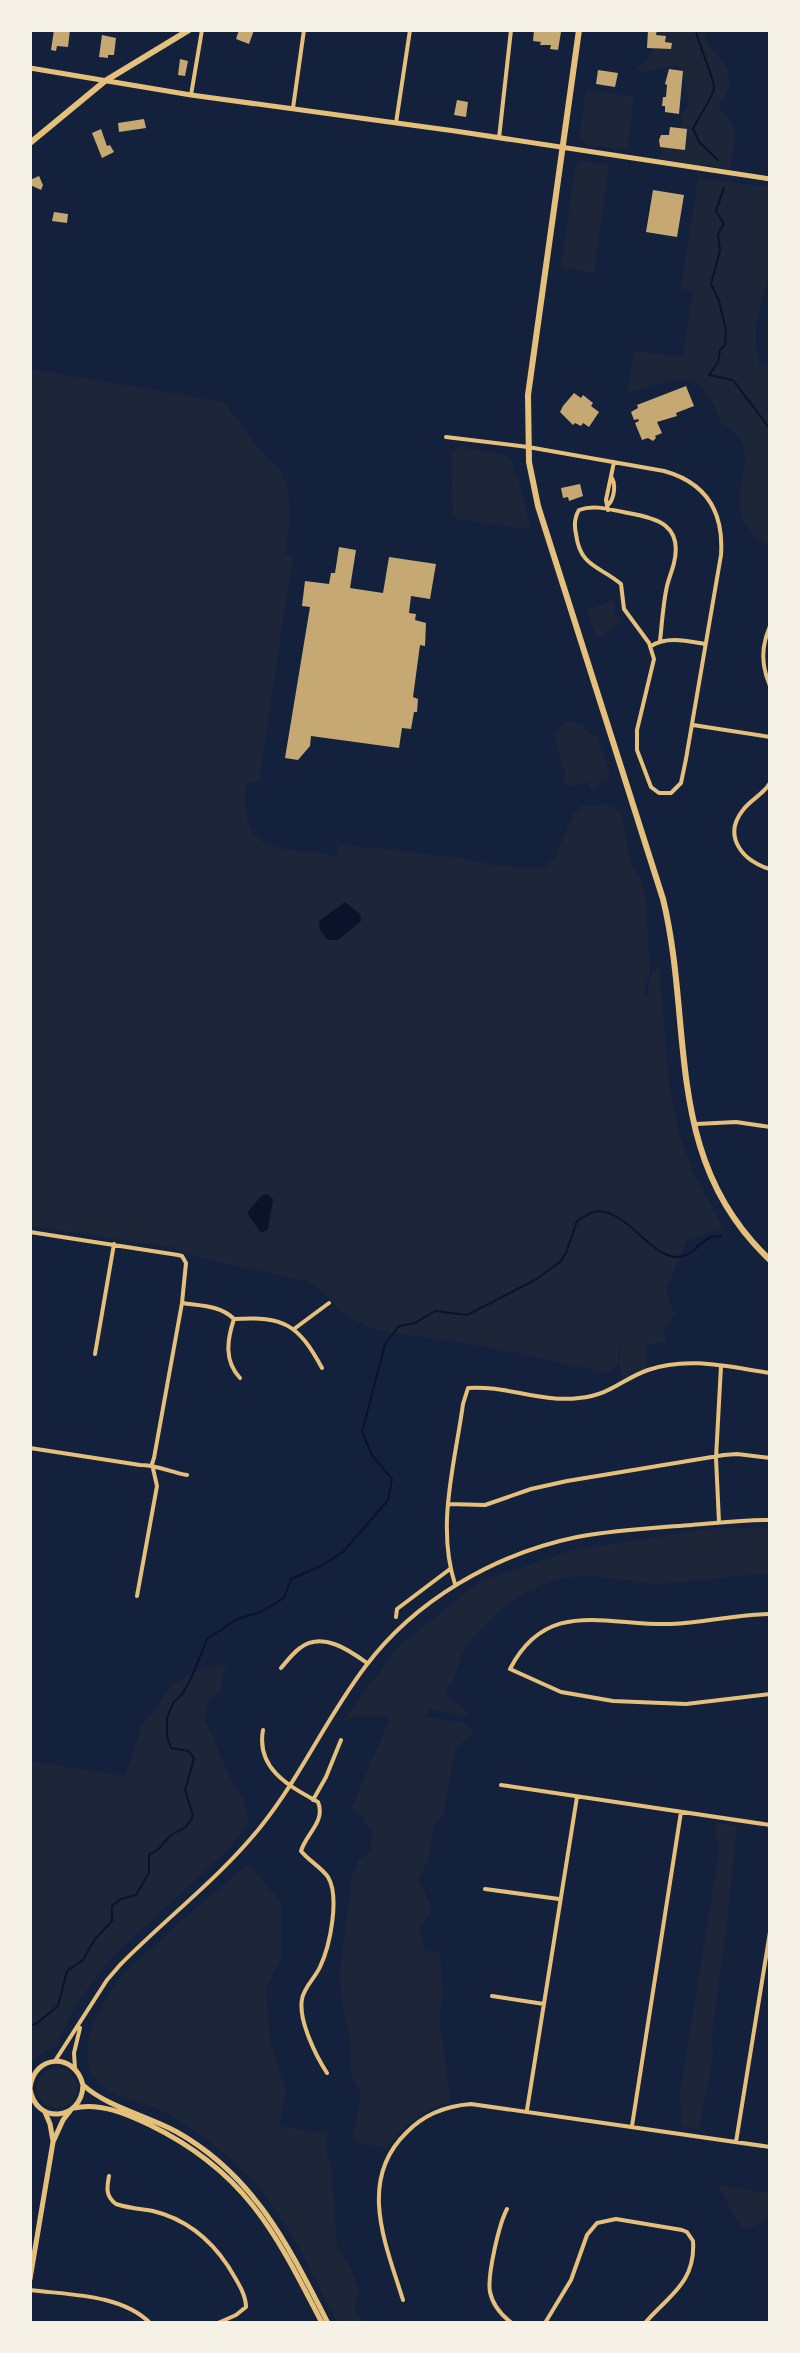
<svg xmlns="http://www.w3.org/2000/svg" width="800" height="2353" font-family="Roboto,sans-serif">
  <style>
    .green { fill: #1d2539 }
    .water { fill: #0b132b }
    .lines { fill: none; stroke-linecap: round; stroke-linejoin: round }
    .stream { stroke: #0b132b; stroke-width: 2 }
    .building { fill: #c6a872 }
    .minor { stroke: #e5c07b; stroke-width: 4 }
    .tertiary { stroke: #e5c07b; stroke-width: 5 }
    .secondary { stroke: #e5c07b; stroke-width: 5 }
    .primary { stroke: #e5c07b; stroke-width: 6 }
  </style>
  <rect width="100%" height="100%" fill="#14213d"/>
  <path class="green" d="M658,30H705L707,43L727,67L730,83L725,97L718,107C742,126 734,141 730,169L658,159L682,123V115L688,105L687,89L679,65C665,65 654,70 641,72L637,67C653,59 654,45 658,30Z
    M586,89L634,97L627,150L587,145L581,140L580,131Z
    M581,161L609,165L594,273L561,267L575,166Z
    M698,178L770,187V269L756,324V348L759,363L770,367V549C759,539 745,530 741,515C733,481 765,444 721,423C701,362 679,379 628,392L634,351L683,357L693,291L681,288Z
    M30,369L224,402L264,455L280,469L288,490L290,519L285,554H293L259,781L246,782C238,861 283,845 337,856L338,844L461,858L492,865L536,869L545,867L555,857L573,815L582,806L608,805L615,807L621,814L631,864L640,879L645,894L650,970L643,997L647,996L652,971L659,968L669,1083L679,1134L694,1174L723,1228L687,1240L666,1291L675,1315L671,1317L672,1323L664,1327L666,1341L647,1345L646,1367L622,1379L619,1361L622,1336L618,1352V1365L611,1371L601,1372L484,1346L376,1330L346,1316L323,1292L308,1281L218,1262L179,1252L175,1248L30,1226Z
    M459,447L507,455L506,457L512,461L514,474H517L531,530L458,519L453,515L451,458L452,451Z
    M614,600L615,614L621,621L604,635L596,637L587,610Z
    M570,721L584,725L586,731L597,736L610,776L608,780L598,783L599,787L591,790L588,782L571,787L563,782L565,772L553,734L558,727Z
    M770,1528V1573L659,1584L587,1576L561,1578L545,1584L524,1593L501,1609L466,1645L453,1680L445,1693L469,1713L466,1716L429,1709L426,1717L465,1723L474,1733L455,1749L443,1815L434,1826L428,1860L419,1880L432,1908L420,1928L424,1950L440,1953L443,1994L439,2017L451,2102C422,2108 406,2125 387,2147L359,2144L353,2138L361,2092L350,2073V2037L342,2005L340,1973L352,1875L360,1857L363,1858L370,1851C372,1839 374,1830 363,1823L364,1818L351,1809L390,1718C373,1715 354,1711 341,1724L397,1648L478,1583L568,1551L708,1529Z
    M226,1663L220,1691L209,1699L206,1707L205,1720L233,1784L243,1797L249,1820L229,1849L115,1954L95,1978L74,2009L56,2046L30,2061V1761L125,1776L141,1727L170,1687L190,1673Z
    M717,1823L737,1826L726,1930L712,2035L713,2058L699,2129L682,2127L680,2094L717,1864L719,1847L714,1832Z
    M248,1864L281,1902L282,1955L266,1989L270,2041L286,2092L279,2126L327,2134L326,2152L331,2164L337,2247L349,2264L359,2289L354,2310L365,2323H338C309,2267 284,2208 237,2165C214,2143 187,2123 158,2109C140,2101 116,2099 102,2086C66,2056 105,1994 129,1968C139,1958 151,1949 161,1940C189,1913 219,1889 248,1864Z
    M37 2088a20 20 0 1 1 40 0a20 20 0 1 1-40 0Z
    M717,2185L770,2193V2217L748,2229L741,2227Z"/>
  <path class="water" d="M345,902L360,914L361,921L338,940H328L320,930L319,921Z
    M268,1194L273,1199L268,1229L261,1233L247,1213L261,1196Z"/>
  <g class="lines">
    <path class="stream" d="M696,30C698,45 714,77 714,88C714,95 697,120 693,129L699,142L718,160
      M724,188L716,211L724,224L718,234L720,251L711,284L719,301L726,330L725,345L720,350L718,362L709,375L733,380L770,429
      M30,2025L36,2024L58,2006L67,1971L83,1960L95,1939L112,1921V1906L121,1899L136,1895L149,1873V1855C162,1848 160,1847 169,1837C180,1826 183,1835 193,1816L185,1790L194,1759L189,1751L171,1748L167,1736V1718L173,1703L183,1693L192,1676L207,1639L237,1619L261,1612L284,1598L291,1579L323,1565L343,1552L388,1500L392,1479L372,1455L362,1432L385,1344L399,1326L415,1323L435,1311L467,1315L535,1280L560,1262L566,1253L577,1221C582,1218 588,1214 594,1212C623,1205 651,1257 676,1257C693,1257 697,1244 709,1238C711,1237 718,1236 721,1236"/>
  </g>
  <path class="building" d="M54,30H70L68,47L57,46L56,51L51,50Z
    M239,30H254L249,44L236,39Z
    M534,30L561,32L558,50L550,49L551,45H540L541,42L533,41Z
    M648,30H657L656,35L666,36L665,42L672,43L671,49L647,48Z
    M102,35L116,38L114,55H108V58L99,57Z
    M180,59L188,61L185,76L178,75Z
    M669,69L683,71L679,114L665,112V106H662L663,97H666L667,85L665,84Z
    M598,70L618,73L615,87L596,84Z
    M457,100L468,102L466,117L454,115Z
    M144,119L146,128L119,132L118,123Z
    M670,127L687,129L685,150L660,147L659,140L661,135H669Z
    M101,129L107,146L110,145L114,152L102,158L92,133Z
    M39,176L43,185L41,190L30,185V180Z
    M653,190L684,195L677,237L646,232Z
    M54,212L68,214L67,223L52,221Z
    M686,386L694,406L676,413L677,416L657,422L662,433L655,436L656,438L653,441L648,438L642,440L635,423L639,421L638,419L634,420L631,412L638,408L637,405Z
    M574,393L581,398L583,395L593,403L591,406L599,412L589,427L583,423L581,426L575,423L573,425L560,412L563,406Z
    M580,484L583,496L569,501L568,497L563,498L561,488Z
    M339,547L356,550L350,588L383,593L389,557L436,564L430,599L411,596L409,613L416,614L415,620L426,623L425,646L420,645L413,697L418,699L417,712H414L411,729L402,728L399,748L311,736L310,746L298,760L285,758L310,607L302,606L305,581L329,584L331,573H335Z"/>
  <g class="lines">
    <path class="minor" d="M191,95L202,30
      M293,108L304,30
      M396,123L410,30
      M499,138L511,30
      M446,437L528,447L664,471C707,483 724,512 721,555L686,759L681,783L671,793H659L651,787L637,750V730L654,659L649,643L624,609L621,584C600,566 580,567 576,534C574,525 574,518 579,510C594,504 612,510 628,513C657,518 683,525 674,563C672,571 669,578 667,586C663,604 662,623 660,641
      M609,504C614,498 616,485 612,478
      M608,510L606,500L614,462
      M770,626C761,647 761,665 770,686
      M651,646C667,636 687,641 705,644
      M693,725L770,737
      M770,783C763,795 751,799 743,810C722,836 743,862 770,869
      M696,1124L736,1122L770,1127
      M30,1232L178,1255L182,1256L186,1263L182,1303L154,1458L152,1464L157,1486L137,1596
      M182,1303C200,1306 220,1305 234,1319C284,1316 298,1324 322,1368
      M234,1319C227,1340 224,1361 240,1378
      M294,1329L329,1303
      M95,1354L114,1244
      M30,1448L140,1465C157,1465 170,1472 187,1475
      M449,1504L485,1505L531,1489L567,1481L724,1455L737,1454L770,1458
      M719,1522L716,1458L721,1366
      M455,1584C436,1526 455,1463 463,1404L468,1388C505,1385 542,1403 579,1398C611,1395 622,1379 648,1370C688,1356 729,1367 770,1373
      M770,1614C737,1614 704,1623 671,1624C607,1626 547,1597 510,1669L561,1692L613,1701L686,1704L770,1694
      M396,1617L397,1609L450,1569
      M281,1668C287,1661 293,1653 300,1648C322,1631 349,1650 367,1663
      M263,1730C256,1769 289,1786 318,1802C326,1821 306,1834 301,1851C309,1861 321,1867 328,1877C340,1897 330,1946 320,1967C315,1978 304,1987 302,1999C298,2020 316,2056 327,2073
      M501,1785L770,1825
      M313,1800L326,1777L341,1740
      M485,1889L559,1899
      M492,1996L544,2004
      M55,2061L107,1980L120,1965C166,1918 221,1877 262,1825C301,1776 327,1717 365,1667C415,1600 495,1554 577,1537C615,1530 653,1528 692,1525C718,1523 743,1520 770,1520
      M75,2069L74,2053L80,2028
      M527,2110L577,1797
      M632,2126L681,1812
      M736,2142L770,1932
      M109,2176C107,2187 105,2196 116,2204C128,2208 141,2209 153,2211C186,2219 210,2239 228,2266C235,2278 246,2293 246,2307L236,2315L218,2323
      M507,2209C499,2224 487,2276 490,2292C493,2306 501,2315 512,2323
      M30,2290C69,2295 121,2294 150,2323
      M403,2300C386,2245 357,2181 406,2133C424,2114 445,2106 471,2104L770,2147
      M545,2323L571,2280L587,2235L597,2223L616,2219L682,2230L687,2232L693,2241C696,2283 668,2296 645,2323"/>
    <path class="tertiary" d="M30,68L191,95L455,131L770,179
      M45,2112L50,2124L53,2141
      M30,2279L53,2142L63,2120L70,2111"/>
    <path class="secondary" d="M83,2085C109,2108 146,2115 177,2132C255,2176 289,2247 328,2323
      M30,2088C34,2054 75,2052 83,2085C82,2121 36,2125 30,2089
      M74,2108C100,2102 127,2114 150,2125C246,2172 275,2232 322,2323"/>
    <path class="primary" d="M579,30L528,395L529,462L538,506L663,899C694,1026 662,1159 770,1260
      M30,143L105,81L189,30"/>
  </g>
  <rect width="800" height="2353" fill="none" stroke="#f6f1e7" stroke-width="64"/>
</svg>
